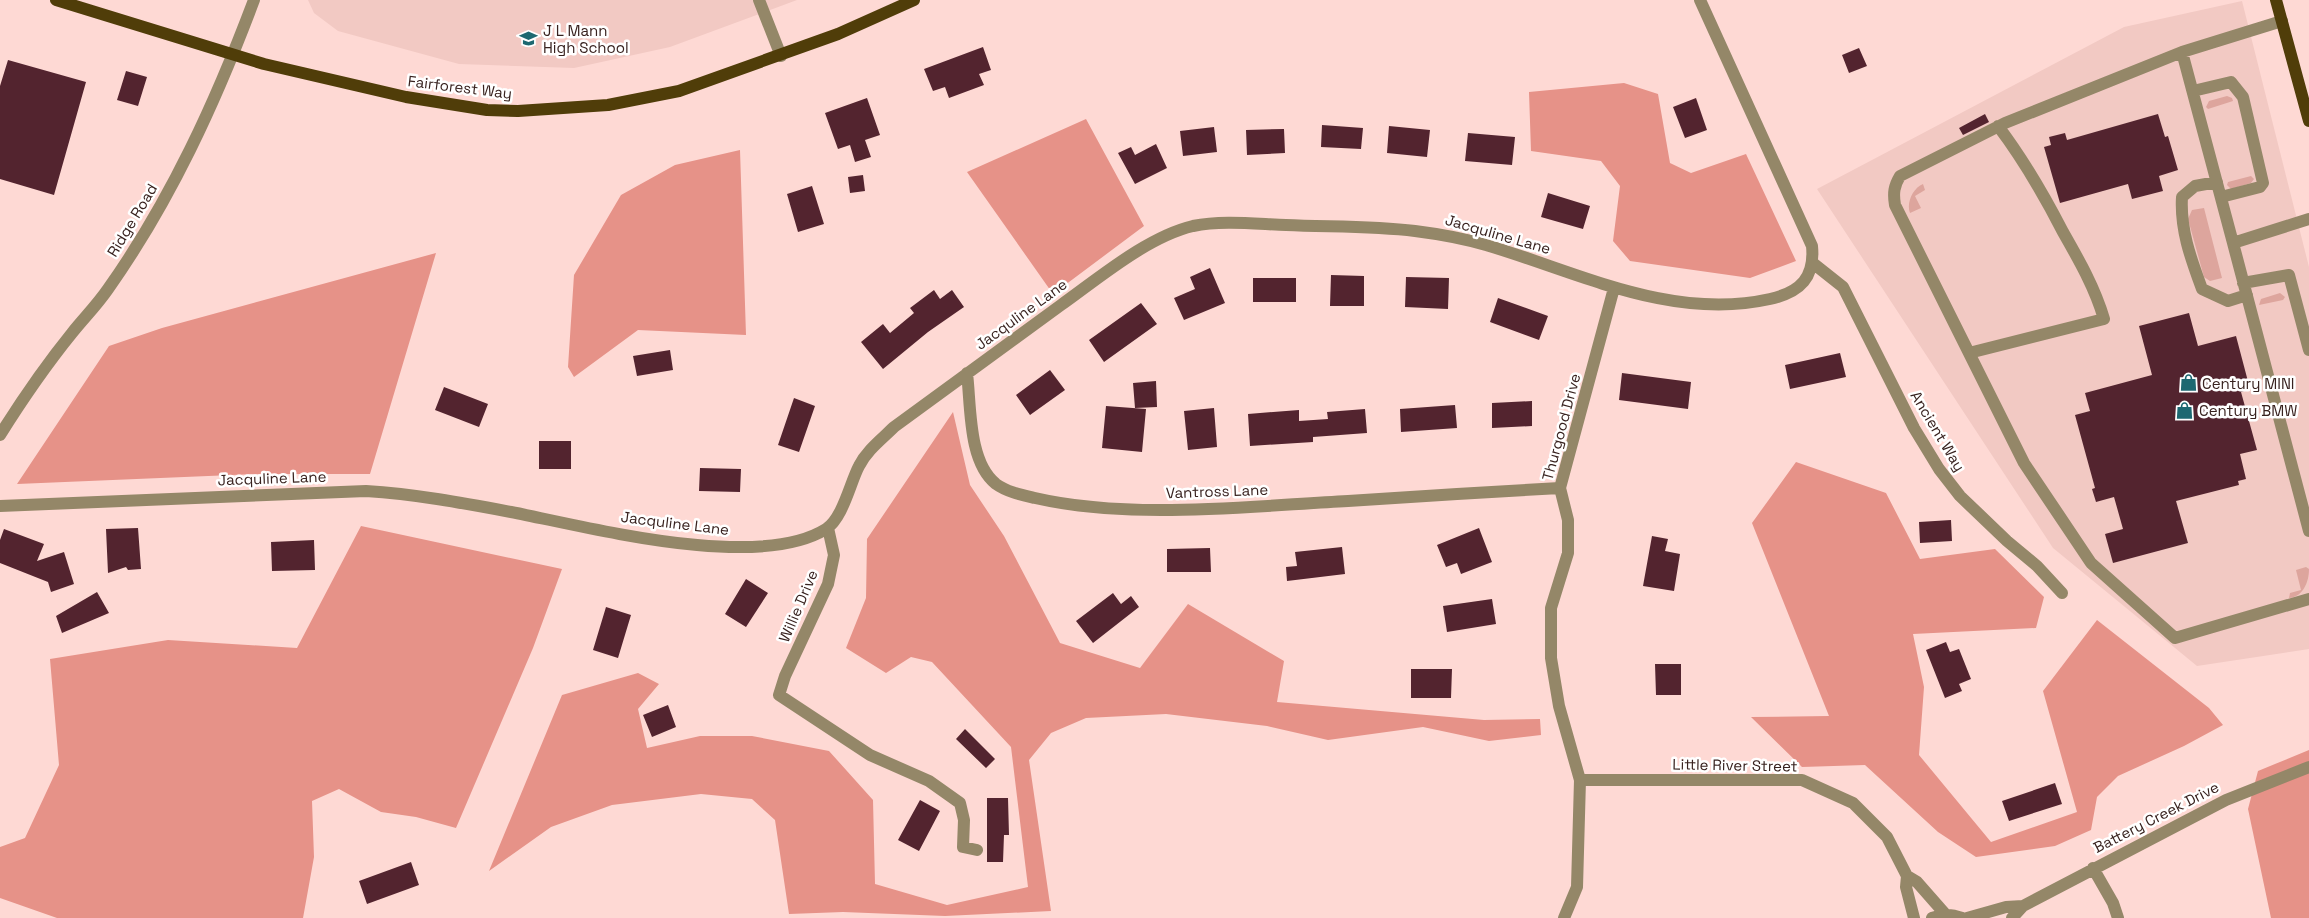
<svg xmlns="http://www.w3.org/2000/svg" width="2309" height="918" font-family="'Space Grotesk',sans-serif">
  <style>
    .built { fill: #f2c9c3 }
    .green { fill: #dda59d }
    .forest { fill: #e69288 }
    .building { fill: #53242f }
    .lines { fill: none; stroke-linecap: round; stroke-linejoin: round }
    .minor { stroke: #948768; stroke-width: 12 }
    .major { stroke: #503d09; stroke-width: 12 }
    .labels { text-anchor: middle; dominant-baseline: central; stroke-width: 5; stroke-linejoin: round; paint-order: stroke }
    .poi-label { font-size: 15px; fill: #38221f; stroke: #fff; text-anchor: start }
    .street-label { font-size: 15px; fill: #38221f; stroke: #fff }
  </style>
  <rect width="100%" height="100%" fill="#fed9d4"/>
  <path class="built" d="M308,0H797L670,47L574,68L459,64L338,31L314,13Z
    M2242,1L2309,267V649L2197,666L2053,548L1817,189L2124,27Z"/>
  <path class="green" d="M2227,96L2232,98L2233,101L2208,109L2206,107L2209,101Z
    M2251,176L2254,179L2251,183L2231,189L2227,185L2228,182Z
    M1923,184L1925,190L1915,196L1921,208L1910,213C1906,203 1913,188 1923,184Z
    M2204,208L2222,278L2210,281L2204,277L2188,219L2192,210Z
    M2280,293L2285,297L2283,300L2259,305L2261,299Z
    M2306,567L2309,569C2309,582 2303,597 2289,598L2290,593L2301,590L2296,570Z"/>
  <path class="forest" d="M1624,83L1658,94L1670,163L1691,173L1746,154L1796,261L1750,278L1630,261L1613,241L1620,186L1601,161L1531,151L1529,92Z
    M1086,119L1144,226L1053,294L967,172Z
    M740,150L746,335L638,330L574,377L568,367L574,275L621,195L675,165Z
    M436,253L370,474H259L17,484L109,346L162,328Z
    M953,412L970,485L1004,536L1060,643L1140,668L1188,604L1284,661L1277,702L1484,720L1540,719L1541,735L1489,741L1423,727L1328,740L1267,726L1166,714L1086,718L1051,733L1029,760L1051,911L945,916L843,912L789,914L775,820L752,799L701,794L612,805L551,827L489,871L562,695L638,673L659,684L638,709L647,748L700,736H752L829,751L873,800L875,884L947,905L1028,887L1011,747L932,662L911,657L886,673L846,648L866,598L867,539Z
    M1796,462L1886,493L1920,559L1995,549L2044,597L2036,628L1913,634L1924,687L1919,755L1991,842L2077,812L2043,691L2097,620L2209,708L2223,725L2184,746L2118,776L2097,797L2091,830L2055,846L1976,857L1938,832L1865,765L1802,767L1751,717L1829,716L1752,523Z
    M361,526L562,569L533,648L456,828L416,817L381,812L339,789L312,801L314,857L303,918H57L0,898V847L25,838L59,765L50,659L168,640L297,648Z
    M2309,750V918H2271L2248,809L2258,771Z"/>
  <path class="building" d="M983,47L991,70L979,74L984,85L949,98L945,87L933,91L924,69Z
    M1859,48L1867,66L1849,73L1842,55Z
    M8,60L86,82L54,195L0,179V86Z
    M126,71L147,77L138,106L117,100Z
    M867,98L880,135L865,140L871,157L855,162L850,145L838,149L825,113Z
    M1696,98L1707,130L1685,138L1673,107Z
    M1985,114L1989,122L1963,135L1959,128Z
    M2158,114L2165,137L2168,136L2178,170L2159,176L2163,191L2132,199L2128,184L2060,203L2044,147L2051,145L2049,137L2065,133L2067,140Z
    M1322,125L1363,128L1361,149L1321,147Z
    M1389,126L1430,130L1427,157L1387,153Z
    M1214,127L1217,152L1183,156L1180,131Z
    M1284,129L1285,153L1247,155L1246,130Z
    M1468,133L1515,137L1512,165L1465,161Z
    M1156,144L1167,168L1135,184L1118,153L1131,147L1135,155Z
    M863,175L865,191L850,193L848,177Z
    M812,186L824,224L798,232L787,194Z
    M1548,193L1590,206L1583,229L1541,217Z
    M1210,268L1225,303L1184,320L1174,298L1195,289L1190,277Z
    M1331,275L1364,276V306H1330Z
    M1406,277L1449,278L1448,309L1405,307Z
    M1253,278H1296V302H1253Z
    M934,290L940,299L952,290L964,307L928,332L883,369L861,342L883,324L890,333L914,313L910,308Z
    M1498,298L1548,316L1539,340L1490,322Z
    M1141,303L1157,324L1104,362L1089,340Z
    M2189,313L2198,346L2236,336L2250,389L2241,392L2257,450L2240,454L2246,479L2238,481L2239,485L2176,501L2188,543L2113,563L2105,534L2123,529L2114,497L2096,502L2092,489L2095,488L2075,415L2090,411L2085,393L2152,375L2139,326Z
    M670,350L673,370L637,376L633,356Z
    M1840,353L1846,377L1790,389L1785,365Z
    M1050,370L1065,390L1030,415L1016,395Z
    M1622,373L1691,382L1688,409L1619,400Z
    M1156,381L1157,407L1135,408L1133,383Z
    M444,387L488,404L479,427L435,410Z
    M794,398L815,406L799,452L778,445Z
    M1532,401V426L1492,428V403Z
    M1455,405L1457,428L1401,432L1400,409Z
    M1106,406L1146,409L1142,452L1102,448Z
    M1214,408L1217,447L1188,450L1184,411Z
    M1365,409L1367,433L1313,437V442L1250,446L1248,414L1299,410V421L1328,419L1327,412Z
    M539,441H571V469H539Z
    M700,468L741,469L740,492L699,491Z
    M1951,520L1952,541L1920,543L1919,522Z
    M138,528L141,569L128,570L126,567L108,573L106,529Z
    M1479,528L1492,562L1461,574L1457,563L1446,567L1437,545Z
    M4,529L44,544L37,561L64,552L74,584L51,592L48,582L0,563V540Z
    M1652,536L1668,539L1665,551L1680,554L1674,591L1643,586Z
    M314,540L315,570L272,571L271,542Z
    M1342,547L1345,574L1287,581L1286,567L1297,566L1295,552Z
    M1210,548L1211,572H1167V549Z
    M746,579L768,593L746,627L725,614Z
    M97,592L109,613L62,633L56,616Z
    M1113,593L1121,604L1131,596L1139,607L1093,643L1076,621Z
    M1492,599L1496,624L1447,632L1443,606Z
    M606,607L631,615L618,658L593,650Z
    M1946,642L1950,652L1959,649L1971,679L1959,684L1962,691L1945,698L1926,650Z
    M1655,664H1681V695H1656Z
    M1411,669H1452L1451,698H1411Z
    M668,705L676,727L652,737L643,715Z
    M965,729L995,759L986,768L956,739Z
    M2055,783L2062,804L2009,821L2002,801Z
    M987,798H1008L1009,835H1004L1003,862H987Z
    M920,800L940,811L919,851L898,840Z
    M411,862L419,885L367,904L359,881Z"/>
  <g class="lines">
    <path class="minor" d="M759,0L781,56
      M2282,21L2182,52L2005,123L1900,176C1894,186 1893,193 1895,205L2024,463L2091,563L2175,638L2309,599
      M2182,52L2233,243
      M2193,91L2231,82L2243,97L2263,183L2260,187L2221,197
      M2217,182L2195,186L2182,197C2180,230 2191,259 2202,289L2228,301L2247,295
      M2309,219L2233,243L2309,531
      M1814,264L1843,287L1914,428L1939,469L1960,496L2007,541L2037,566L2062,593
      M2243,283L2289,275L2309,350
      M1969,353L2104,319C2095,288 2079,260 2063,232C2044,195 2023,159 1998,126
      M967,373C971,406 968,462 996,484C1007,492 1022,495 1035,498C1130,520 1250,506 1348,501C1419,496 1489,492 1560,488
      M0,435C22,400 46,365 72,333C84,318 97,305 108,289C171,200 216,101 254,0
      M0,506L366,491C415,494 463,503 511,512C589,527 757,572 826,529C843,518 850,483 859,466C867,450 882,439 894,427C950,386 1005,346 1061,305C1099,278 1147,237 1193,226C1222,220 1256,224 1286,225C1329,227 1372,226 1415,231C1439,234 1462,238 1486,245C1578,272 1671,321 1770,299C1801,292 1815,277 1812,246L1700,0
      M828,528L834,555L828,584L785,676L779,695L870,755L929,781L960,803L964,820L963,847L977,850
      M1580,780H1802L1853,803L1887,837L1907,876
      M2093,868L2113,903L2118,918
      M2023,906L2226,800L2309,767
      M1564,918L1577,887L1580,780L1559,706L1551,658V608L1568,553V520L1560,488L1614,288
      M1914,918L1906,887L1907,876L1917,882L1946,915
      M1932,918C1943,914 1951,914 1962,918
      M1967,918L2006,907L2023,906L2012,918"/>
    <path class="major" d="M56,0L264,64L406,97L487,110L518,111L608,105L679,91L838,34L914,0
      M2276,0L2309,121"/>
  </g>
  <defs>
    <symbol id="school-bare" viewBox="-9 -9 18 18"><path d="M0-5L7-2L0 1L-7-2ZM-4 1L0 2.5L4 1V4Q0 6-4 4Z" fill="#1d6871" stroke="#fff" stroke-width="2.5" paint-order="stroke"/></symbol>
    <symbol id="shop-bare" viewBox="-9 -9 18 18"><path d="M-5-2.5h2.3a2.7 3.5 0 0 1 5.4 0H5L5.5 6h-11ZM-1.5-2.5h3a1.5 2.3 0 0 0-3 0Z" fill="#1d6871" stroke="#fff" stroke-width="2.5" paint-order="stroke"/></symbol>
  </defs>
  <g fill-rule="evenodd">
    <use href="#school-bare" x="516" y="26" width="25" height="25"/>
    <use href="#shop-bare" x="2176" y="370" width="25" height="25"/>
    <use href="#shop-bare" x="2172" y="398" width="25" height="25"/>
  </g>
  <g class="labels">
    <g class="poi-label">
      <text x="543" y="30">J L Mann<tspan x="543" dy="17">High School</tspan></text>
      <text x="2202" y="383">Century MINI</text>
      <text x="2199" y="410">Century BMW</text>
    </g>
    <g class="street-label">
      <text transform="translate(460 87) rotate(7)">Fairforest Way</text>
      <text transform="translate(132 220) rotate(-59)">Ridge Road</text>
      <text transform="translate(1498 234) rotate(16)">Jacquline Lane</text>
      <text transform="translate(1021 314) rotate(-36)">Jacquline Lane</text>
      <text transform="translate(1561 427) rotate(-75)">Thurgood Drive</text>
      <text transform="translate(1938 431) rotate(59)">Ancient Way</text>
      <text transform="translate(272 478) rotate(-2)">Jacquline Lane</text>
      <text transform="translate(1217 491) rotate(-2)">Vantross Lane</text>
      <text transform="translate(675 523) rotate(7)">Jacquline Lane</text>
      <text transform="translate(798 606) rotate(-67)">Willie Drive</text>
      <text transform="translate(1735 765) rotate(1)">Little River Street</text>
      <text transform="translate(2156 817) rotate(-27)">Battery Creek Drive</text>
    </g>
  </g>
</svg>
